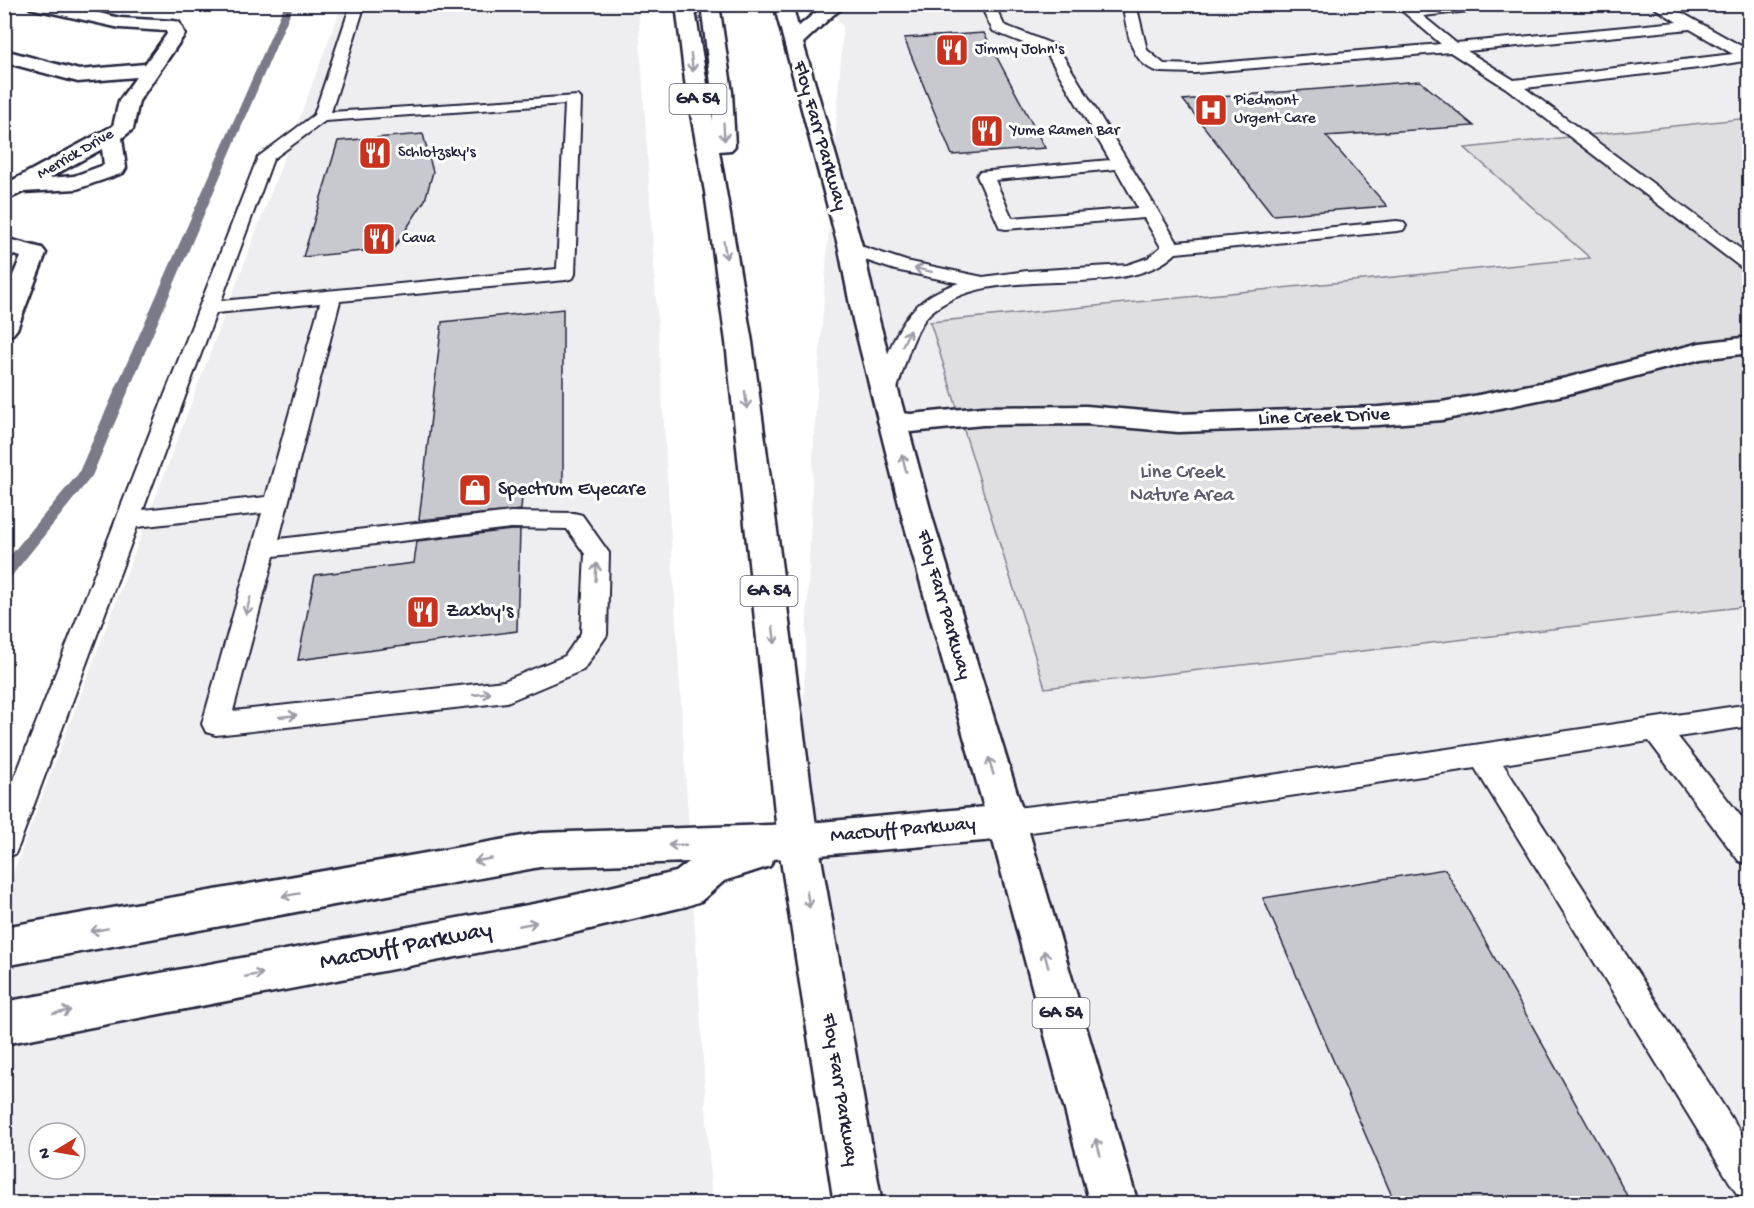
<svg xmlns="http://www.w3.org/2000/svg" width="1754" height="1208" font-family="'Gochi Hand',sans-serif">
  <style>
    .built { fill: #eeeef1; fill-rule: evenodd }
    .green { fill: #dfdfe2; stroke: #80808e; stroke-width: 1.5 }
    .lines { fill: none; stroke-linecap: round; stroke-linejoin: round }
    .stream { fill: #7a7a88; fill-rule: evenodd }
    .building { fill: #c8c8cf; stroke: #22223b; stroke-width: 1.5 }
    .lane-casing { stroke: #22223b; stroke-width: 4 }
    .street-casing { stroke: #22223b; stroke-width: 5 }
    .secondary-casing { stroke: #22223b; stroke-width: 5 }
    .primary-casing { stroke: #22223b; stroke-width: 5 }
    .lane { fill: #fff; fill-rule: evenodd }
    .street { fill: #fff; fill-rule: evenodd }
    .secondary { fill: #fff; fill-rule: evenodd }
    .primary { fill: #fff; fill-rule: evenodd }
    .oneway { stroke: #9c9ca7 }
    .labels { text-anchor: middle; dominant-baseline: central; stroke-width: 6; stroke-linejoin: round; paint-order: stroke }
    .far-poi-label { font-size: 16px; fill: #22223b; stroke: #fff; text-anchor: start }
    .far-street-label { font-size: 16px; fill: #22223b; stroke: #fff }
    .shield { fill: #fff; stroke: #646476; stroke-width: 1.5 }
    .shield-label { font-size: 18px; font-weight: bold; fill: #22223b }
    .street-label { font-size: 20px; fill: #22223b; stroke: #fff }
    .park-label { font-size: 20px; fill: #5b5b6d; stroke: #fff }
    .poi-label { font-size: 20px; fill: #22223b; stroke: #fff; text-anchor: start }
    .near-street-label { font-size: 24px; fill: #22223b; stroke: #fff }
  </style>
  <rect width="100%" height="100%" fill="#fff"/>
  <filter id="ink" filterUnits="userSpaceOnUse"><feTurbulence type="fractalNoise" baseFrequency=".0167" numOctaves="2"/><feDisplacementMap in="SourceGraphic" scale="12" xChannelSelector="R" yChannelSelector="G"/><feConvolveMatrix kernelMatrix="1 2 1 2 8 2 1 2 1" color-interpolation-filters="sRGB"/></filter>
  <g filter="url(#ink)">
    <path class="built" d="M342,5H638L712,1203H5L4,897ZM39,1133H75V1169H39Z
      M828,5H1749V118L1466,148L1591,258L931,322L1045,688L1749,606V1203H865L798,841L814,436L843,27Z"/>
    <path class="green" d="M1749,118V606L1045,688L930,322L1590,258L1465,148Z"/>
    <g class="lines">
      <path class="stream" d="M285,4H294L92,476L10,578L4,580V563L78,474Z"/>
    </g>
    <path class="building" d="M984,33L1045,148L952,155L904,38Z
      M1420,81L1474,126L1326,136L1387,206L1273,215L1183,100Z
      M423,134L433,172L425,200L394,248L303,257L338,141Z
      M563,309V491L522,496L521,510L419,520L442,322Z
      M511,530H520L517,631L298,660L315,575L414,563L417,541Z
      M1445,869L1631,1203H1395L1263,898Z"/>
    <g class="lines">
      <defs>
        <path id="lane" d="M351,4H365L331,112L578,96L581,99L575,274L573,278L566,280L340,301L279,539L511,512L574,513L582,515L609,553L607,635L583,670L507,702L216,735L206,732L202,724L262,513L137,527L19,845L15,854L4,858V805L258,157L314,115ZM565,104L557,269L221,301L273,159L325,121ZM320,303L266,497L143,510L216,313ZM511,528L567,529L585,554L581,633L565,656L504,681L233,711L274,556Z
          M980,4H994L1004,25L1057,46L1177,242L1397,221L1403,222L1406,226L1403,230L1397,231L1176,253C1129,299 1018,268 954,298C944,303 931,310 925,319C910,340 904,368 896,392L893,397L885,398L877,397L874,392C893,342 901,300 959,283L895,270L844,253L842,249L844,245L851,243L906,261L983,277L1027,271L1127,265L1148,258L1161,247L1144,218L1006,229L1000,228L977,176L979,172L1110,160L1046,52L993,31ZM1116,169L1138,208L1012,218L995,180Z
          M1122,4H1136L1147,50L1164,64L1195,65L1441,44L1394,4H1409L1414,8L1453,4H1503L1497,8L1423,16L1456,43L1677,22L1649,4H1666L1750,51V60L1707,67L1525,88L1750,256V270L1743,269L1506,88L1450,52L1195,73L1160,72C1129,65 1128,30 1122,4ZM1690,29L1733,54L1514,80L1467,51Z
          M1750,704V726L1678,737L1750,828V865L1739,861L1649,741L1503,764L1750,1147V1199L1737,1194L1475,768L1157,816L1007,835L996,831L992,822L996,813L1007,809L1157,792Z"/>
        <path id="street" d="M28,4H62L120,18L173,21L179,22L185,34L139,101L133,129L122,138L126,168L123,173L77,189L23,192L4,201V185L113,126L119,101L136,77L78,82L4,62V50L79,70L145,64L167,34L166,31L120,28L30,8ZM102,149L104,165L74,176L49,178Z
          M4,238L42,248L46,253L17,329L13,334L4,337V296L21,257L4,252Z
          M1750,337V353L1701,359L1568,394L1442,420L1378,425L1178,432L1086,424L983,425L911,432L882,427L878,421L882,415L892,412L911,414L983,407L1086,406L1178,414L1378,407L1442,402L1566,378L1700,343Z"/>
        <path id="secondary" d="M1007,805L1021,810L1026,822L1021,834L1007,839L773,859L770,866L724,881L701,901L687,906L544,940L4,1044V1002L544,902L676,872L689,862L540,867L4,966V927L540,833L798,824Z"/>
        <path id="primary" d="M676,4H694L713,121L712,92L701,4H719L732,92L735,146L731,150L719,151L752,342L818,841L882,1204H834L778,841L726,342L705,192L685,81Z
          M774,4H792L798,27L826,4H848L833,15L803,43L863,249L879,320L933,520L1026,822L1138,1204H1090L988,822L903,520L853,320L839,249Z"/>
      </defs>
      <use href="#lane" class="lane-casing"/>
      <use href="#street" class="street-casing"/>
      <use href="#secondary" class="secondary-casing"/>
      <use href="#primary" class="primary-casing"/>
      <use href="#lane" class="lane"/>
      <use href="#street" class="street"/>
      <use href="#secondary" class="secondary"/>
      <use href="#primary" class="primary"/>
    </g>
    <defs><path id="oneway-shaft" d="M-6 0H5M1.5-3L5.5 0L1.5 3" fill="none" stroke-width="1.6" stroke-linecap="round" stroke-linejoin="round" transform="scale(1.5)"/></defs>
    <g class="oneway">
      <use href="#oneway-shaft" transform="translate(692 63) rotate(83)"/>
      <use href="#oneway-shaft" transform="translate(724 132) rotate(87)"/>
      <use href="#oneway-shaft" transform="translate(725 250) rotate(81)"/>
      <use href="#oneway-shaft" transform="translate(923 270) rotate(-168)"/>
      <use href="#oneway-shaft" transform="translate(906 338) rotate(-66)"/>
      <use href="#oneway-shaft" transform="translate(746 400) rotate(83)"/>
      <use href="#oneway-shaft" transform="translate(904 463) rotate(-105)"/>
      <use href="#oneway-shaft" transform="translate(596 572) rotate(-87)"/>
      <use href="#oneway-shaft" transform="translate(248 606) rotate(105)"/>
      <use href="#oneway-shaft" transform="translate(774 635) rotate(83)"/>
      <use href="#oneway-shaft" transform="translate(482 694) rotate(-6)"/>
      <use href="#oneway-shaft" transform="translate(288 716) rotate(-6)"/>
      <use href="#oneway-shaft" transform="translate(991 766) rotate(-106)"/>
      <use href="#oneway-shaft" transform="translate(677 845) rotate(178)"/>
      <use href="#oneway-shaft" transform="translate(483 860) rotate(170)"/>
      <use href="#oneway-shaft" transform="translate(291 895) rotate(170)"/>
      <use href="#oneway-shaft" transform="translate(808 899) rotate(81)"/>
      <use href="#oneway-shaft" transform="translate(528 924) rotate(-11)"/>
      <use href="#oneway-shaft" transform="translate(99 930) rotate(170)"/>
      <use href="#oneway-shaft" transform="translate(1046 959) rotate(-105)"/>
      <use href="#oneway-shaft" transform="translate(254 975) rotate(-11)"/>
      <use href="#oneway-shaft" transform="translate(62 1012) rotate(-11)"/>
      <use href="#oneway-shaft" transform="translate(1098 1147) rotate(-106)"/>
    </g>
  </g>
  <defs>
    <symbol id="restaurant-square" viewBox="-11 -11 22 22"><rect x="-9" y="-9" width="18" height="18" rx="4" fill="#c8321e" stroke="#fff"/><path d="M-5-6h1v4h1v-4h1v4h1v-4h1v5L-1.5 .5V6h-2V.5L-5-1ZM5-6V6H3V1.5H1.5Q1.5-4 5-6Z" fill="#fff"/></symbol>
    <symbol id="hospital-square" viewBox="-11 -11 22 22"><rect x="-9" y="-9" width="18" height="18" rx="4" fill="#c8321e" stroke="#fff"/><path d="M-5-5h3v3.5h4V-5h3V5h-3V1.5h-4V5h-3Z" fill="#fff"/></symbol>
    <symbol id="shop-square" viewBox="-11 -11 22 22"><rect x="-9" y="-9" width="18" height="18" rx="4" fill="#c8321e" stroke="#fff"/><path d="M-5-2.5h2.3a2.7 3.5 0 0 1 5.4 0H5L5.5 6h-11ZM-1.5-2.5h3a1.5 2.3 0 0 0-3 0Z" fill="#fff"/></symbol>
  </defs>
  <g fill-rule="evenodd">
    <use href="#restaurant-square" x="933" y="31" width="38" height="38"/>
    <use href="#hospital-square" x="1192" y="91" width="38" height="38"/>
    <use href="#restaurant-square" x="968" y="112" width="38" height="38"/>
    <use href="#restaurant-square" x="356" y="134" width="38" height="38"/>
    <use href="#restaurant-square" x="360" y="220" width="38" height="38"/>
    <use href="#shop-square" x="456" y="471" width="38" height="38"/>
    <use href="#restaurant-square" x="404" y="593" width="38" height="38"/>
  </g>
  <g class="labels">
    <g class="far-poi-label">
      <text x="975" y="50">Jimmy John's</text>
      <text x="1234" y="101">Piedmont<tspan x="1234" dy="18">Urgent Care</tspan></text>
      <text x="1010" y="131">Yume Ramen Bar</text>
      <text x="398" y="153">Schlotzsky's</text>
      <text x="402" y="239">Cava</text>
    </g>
    <g class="far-street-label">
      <text transform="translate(76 155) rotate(-30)">Merrick Drive</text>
    </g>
    <g class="shield">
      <rect x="669.5" y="84" width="57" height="30" rx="4.5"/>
      <rect x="740.5" y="576" width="57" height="30" rx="4.5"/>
      <rect x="1032.5" y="998" width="57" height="30" rx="4.5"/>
    </g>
    <g class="shield-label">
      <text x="698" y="99">GA 54</text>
      <text x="769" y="591">GA 54</text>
      <text x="1061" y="1013">GA 54</text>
    </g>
    <g class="street-label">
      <text transform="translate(819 136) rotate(74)">Floy Farr Parkway</text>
      <text transform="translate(1324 418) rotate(-2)">Line Creek Drive</text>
      <text transform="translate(943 605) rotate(74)">Floy Farr Parkway</text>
      <text transform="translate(903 831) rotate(-5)">MacDuff Parkway</text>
      <text transform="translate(839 1090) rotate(81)">Floy Farr Parkway</text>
    </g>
    <g class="park-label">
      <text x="1182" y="473">Line Creek<tspan x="1182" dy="23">Nature Area</tspan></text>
    </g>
    <g class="poi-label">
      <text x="498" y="490">Spectrum Eyecare</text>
      <text x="446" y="612">Zaxby's</text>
    </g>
    <g class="near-street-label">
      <text transform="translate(406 947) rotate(-11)">MacDuff Parkway</text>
    </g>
  </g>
  <rect width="1754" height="1208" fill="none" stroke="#fff" stroke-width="24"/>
  <rect x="12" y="12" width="1730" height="1184" fill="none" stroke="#22223b" stroke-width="2" filter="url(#ink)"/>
  <g transform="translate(57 1151) rotate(259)"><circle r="28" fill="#ffffff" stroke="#a7a7b1" stroke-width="1.5"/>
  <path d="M0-4.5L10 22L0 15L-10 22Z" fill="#c8321e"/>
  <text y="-9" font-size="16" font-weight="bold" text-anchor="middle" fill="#22223b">N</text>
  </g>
</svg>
